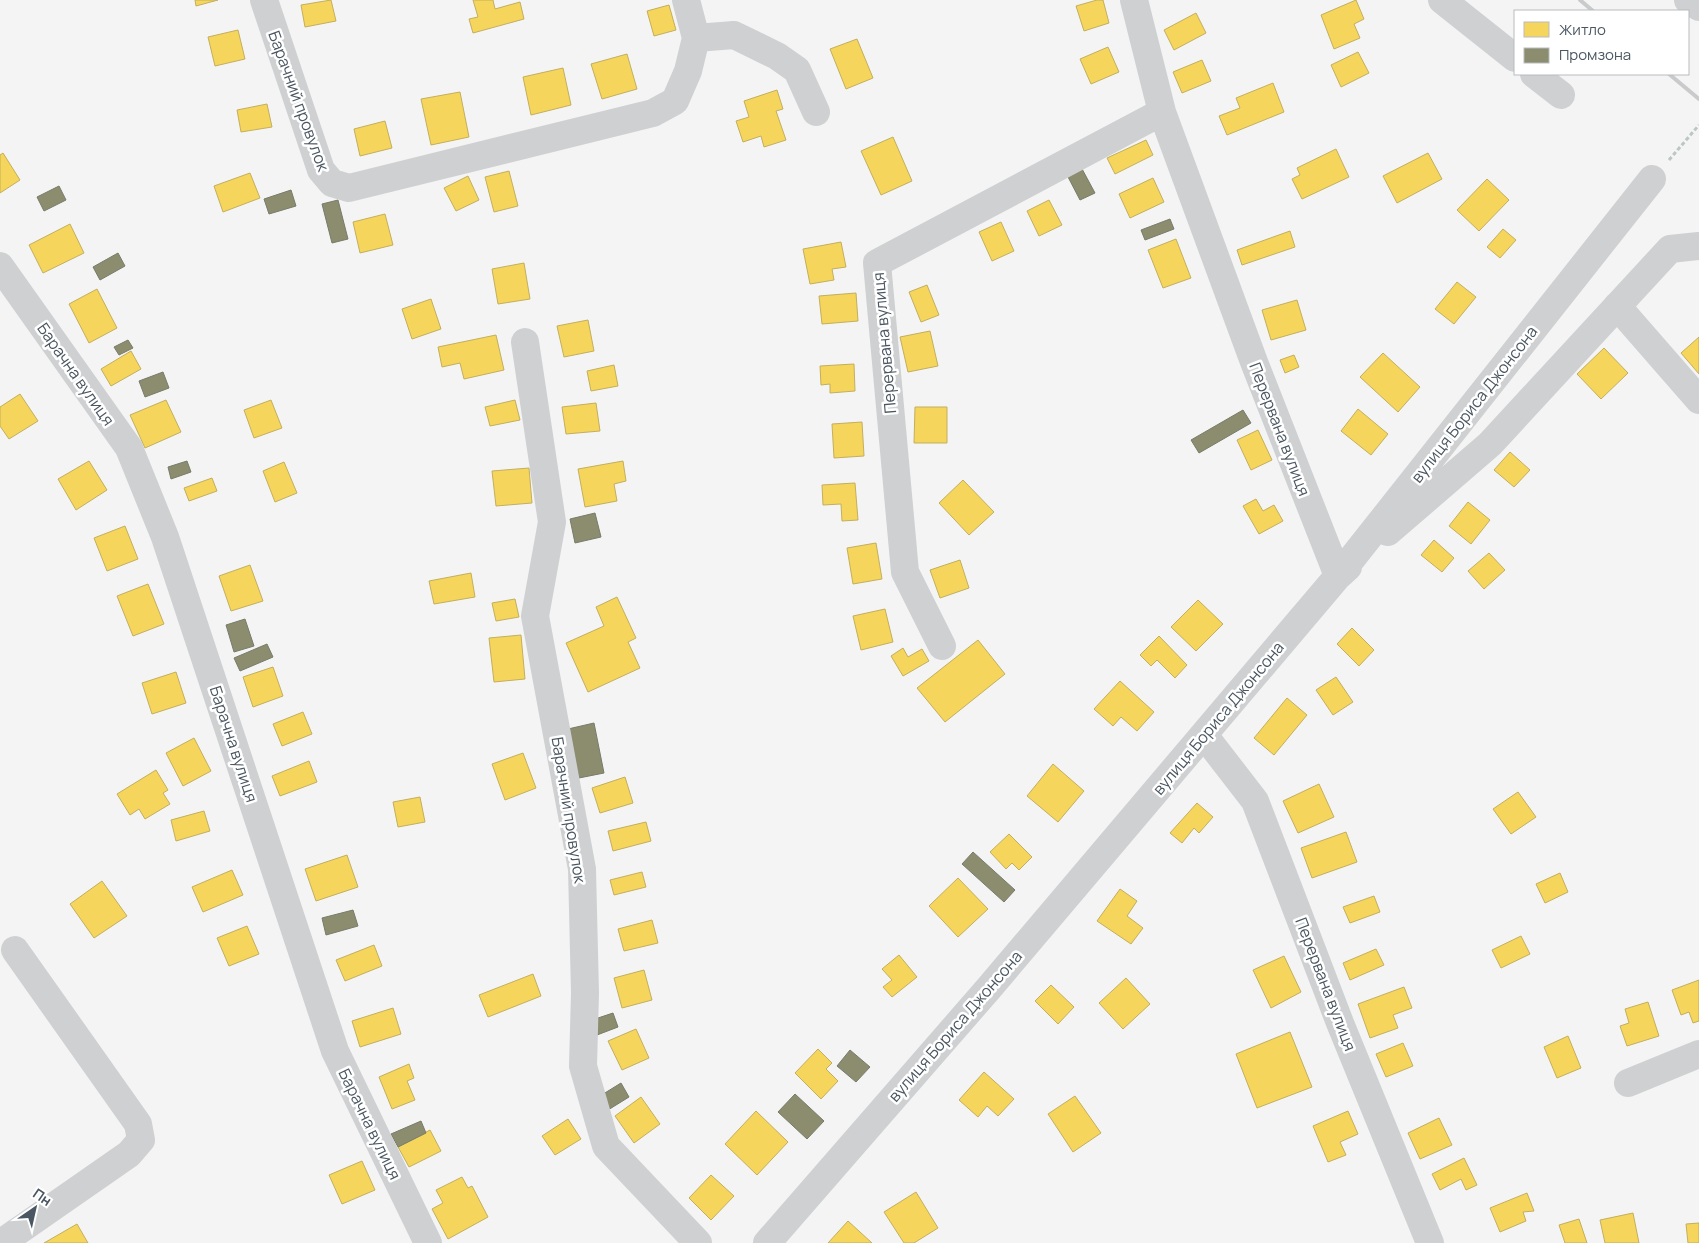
<svg xmlns="http://www.w3.org/2000/svg" width="1699" height="1243" font-family="Manrope,sans-serif">
  <style>
    .homes { fill: #f6d55c; stroke: #c2af5e }
    .industry { fill: #8c8c6e; stroke: #787c6a }
    .lines { fill: none; stroke-linecap: round; stroke-linejoin: round }
    .path { stroke: #bcc7c4; stroke-width: 3; stroke-dasharray: 4 2.5; stroke-linecap: butt }
    .minor { stroke: #ced0d2; stroke-width: 28 }
    .rail { stroke: #c9cacc; stroke-width: 4 }
    .labels { text-anchor: middle; dominant-baseline: central; stroke-width: 5; stroke-linejoin: round; paint-order: stroke }
    .street-label { font-size: 16px; fill: #4a5661; stroke: #fff }
  </style>
  <rect width="100%" height="100%" fill="#f4f4f4"/>
  <path class="homes" d="M195,0H218L196,6Z
    M331,0L336,21L305,27L301,5Z
    M473,0H493L495,9L520,2L524,19L473,33L469,19L478,17Z
    M1097,0H1103L1109,23L1084,31L1076,6Z
    M1356,0L1364,19L1354,24L1360,38L1334,49L1321,15Z
    M669,5L676,30L654,36L647,11Z
    M1196,13L1206,33L1174,50L1164,30Z
    M238,30L245,59L215,66L208,37Z
    M857,39L873,78L846,89L830,49Z
    M1108,47L1119,72L1091,84L1080,59Z
    M1358,52L1369,73L1341,87L1331,65Z
    M627,54L637,89L602,99L591,64Z
    M1202,60L1211,81L1182,93L1173,72Z
    M563,68L571,105L531,115L523,77Z
    M1273,83L1284,112L1227,135L1219,116L1240,108L1236,98Z
    M777,90L783,109L776,111L786,140L764,147L761,136L743,142L736,121L749,117L744,101Z
    M460,92L469,137L431,145L421,99Z
    M267,104L272,127L241,132L237,110Z
    M385,121L392,148L360,156L354,129Z
    M893,137L912,181L881,195L861,151Z
    M1146,140L1153,155L1115,174L1107,158Z
    M1336,149L1349,177L1302,199L1292,179L1300,175L1297,168Z
    M3,153L20,180L0,193V155Z
    M1428,153L1442,179L1397,203L1383,176Z
    M509,171L518,206L494,212L485,177Z
    M250,173L260,198L223,212L214,186Z
    M468,176L479,200L456,211L444,188Z
    M1153,178L1164,202L1130,218L1119,194Z
    M1487,179L1509,200L1479,231L1457,210Z
    M1049,200L1062,225L1039,236L1027,211Z
    M385,214L393,245L360,253L353,222Z
    M1001,222L1014,251L992,261L979,232Z
    M70,224L84,253L43,273L29,245Z
    M1503,229L1516,240L1500,258L1487,247Z
    M1290,231L1295,247L1242,265L1237,250Z
    M1176,239L1191,278L1163,288L1148,250Z
    M841,242L846,267L832,269L834,280L810,284L803,249Z
    M524,263L530,299L498,304L492,269Z
    M1457,282L1476,297L1454,324L1435,309Z
    M927,285L939,315L921,322L909,292Z
    M97,289L117,328L89,343L69,304Z
    M856,293L858,321L822,324L819,296Z
    M431,299L441,329L412,339L402,309Z
    M1297,300L1306,330L1271,340L1262,310Z
    M588,320L594,351L564,357L557,326Z
    M930,331L938,366L908,372L900,337Z
    M496,335L504,370L464,379L460,363L442,367L438,347Z
    M1699,337V374L1681,353Z
    M1604,348L1628,373L1601,399L1577,374Z
    M131,351L141,369L111,386L101,369Z
    M1383,353L1420,387L1398,412L1360,377Z
    M1294,355L1299,367L1285,373L1280,360Z
    M854,364L855,391L830,393V384L821,385L820,366Z
    M614,365L618,386L591,391L587,371Z
    M20,394L38,421L9,439L0,426V407Z
    M166,400L181,432L145,448L130,415Z
    M271,400L282,428L254,438L244,410Z
    M515,400L520,420L490,426L485,407Z
    M596,403L600,431L566,434L562,407Z
    M915,407H947V443H914Z
    M1358,409L1388,434L1371,455L1341,431Z
    M862,422L864,456L834,458L832,424Z
    M1258,430L1272,460L1251,470L1237,440Z
    M1510,452L1530,470L1514,487L1494,470Z
    M89,461L107,490L76,510L58,479Z
    M623,461L626,481L614,484L617,501L585,507L578,469Z
    M284,462L297,493L275,502L263,471Z
    M529,468L532,503L496,506L492,471Z
    M212,478L217,491L189,501L184,488Z
    M963,480L994,512L969,535L939,503Z
    M855,483L858,520L842,521L841,504L823,505L822,485Z
    M1256,499L1263,511L1274,505L1283,521L1259,534L1243,506Z
    M1468,502L1490,520L1471,544L1449,526Z
    M125,526L138,559L107,571L94,538Z
    M1434,540L1454,558L1442,572L1421,555Z
    M876,543L882,579L853,584L847,548Z
    M1489,553L1505,570L1484,589L1468,571Z
    M960,560L969,588L940,598L930,570Z
    M250,565L263,601L231,611L219,576Z
    M471,573L475,597L434,604L429,581Z
    M148,584L164,624L133,636L117,596Z
    M617,597L636,638L628,642L640,668L588,692L566,643L604,626L596,607Z
    M515,599L519,617L496,621L492,603Z
    M1198,600L1223,624L1196,651L1171,627Z
    M885,609L893,642L861,650L853,616Z
    M1352,628L1374,650L1359,666L1337,644Z
    M521,635L525,679L494,682L489,638Z
    M1159,636L1187,665L1175,678L1157,660L1151,666L1140,655Z
    M978,640L1005,674L945,722L917,688Z
    M903,648L908,657L922,649L929,661L903,676L891,656Z
    M273,667L283,696L253,707L243,677Z
    M176,672L186,703L152,714L142,683Z
    M1336,677L1353,702L1333,715L1316,690Z
    M1120,681L1154,712L1137,731L1121,717L1113,726L1094,709Z
    M1287,698L1307,715L1274,755L1254,738Z
    M303,712L312,734L282,746L273,724Z
    M194,738L211,771L183,786L166,753Z
    M523,753L536,788L505,800L492,764Z
    M309,761L317,782L280,796L272,776Z
    M1053,764L1084,791L1058,822L1027,796Z
    M156,770L168,790L163,793L170,804L145,819L139,809L130,815L117,794Z
    M625,777L633,803L600,813L592,788Z
    M1319,784L1334,817L1298,833L1283,801Z
    M1518,792L1536,817L1511,834L1493,809Z
    M420,797L425,822L398,827L393,802Z
    M1197,803L1213,817L1199,833L1194,828L1182,843L1170,833Z
    M204,811L210,831L176,841L171,820Z
    M646,822L651,841L613,851L608,831Z
    M1346,832L1357,862L1312,878L1301,848Z
    M1009,834L1032,857L1019,870L1012,863L1006,869L990,852Z
    M347,855L358,887L316,901L305,869Z
    M232,870L243,895L203,912L192,887Z
    M642,872L646,887L614,895L610,880Z
    M1560,873L1568,892L1545,903L1536,884Z
    M958,878L988,909L958,937L929,906Z
    M102,881L127,916L94,938L70,904Z
    M1120,889L1137,901L1127,916L1143,928L1131,944L1097,921Z
    M1374,896L1380,912L1350,923L1343,907Z
    M652,920L658,943L624,951L618,929Z
    M247,926L259,954L229,966L217,938Z
    M1521,936L1530,954L1501,968L1492,950Z
    M374,945L382,966L345,981L336,960Z
    M1376,949L1384,965L1350,980L1343,963Z
    M899,955L917,977L892,997L883,987L892,980L882,969Z
    M1284,956L1301,992L1271,1008L1253,970Z
    M644,970L652,1000L622,1008L614,978Z
    M533,974L541,996L488,1017L479,995Z
    M1126,978L1150,1004L1123,1029L1099,1003Z
    M1699,980V1021L1693,1023L1689,1012L1681,1015L1672,990Z
    M1051,985L1074,1007L1058,1024L1035,1001Z
    M1404,987L1412,1008L1393,1015L1398,1028L1370,1038L1358,1004Z
    M1648,1002L1659,1036L1627,1046L1620,1026L1629,1023L1625,1009Z
    M393,1008L401,1034L360,1047L352,1021Z
    M636,1029L649,1058L622,1070L608,1041Z
    M1290,1032L1312,1087L1257,1108L1236,1054Z
    M1568,1036L1581,1068L1557,1078L1544,1047Z
    M1403,1043L1413,1066L1386,1077L1376,1054Z
    M818,1049L832,1063L826,1069L838,1081L821,1099L795,1073Z
    M409,1064L414,1078L407,1081L415,1100L392,1109L379,1077Z
    M984,1072L1014,1099L998,1116L987,1106L978,1117L959,1100Z
    M1075,1096L1101,1133L1073,1152L1048,1114Z
    M641,1097L660,1124L634,1143L615,1116Z
    M756,1111L788,1142L757,1175L725,1144Z
    M1348,1111L1358,1134L1340,1142L1346,1155L1328,1162L1313,1126Z
    M1439,1118L1452,1145L1420,1159L1408,1133Z
    M568,1119L581,1139L555,1155L542,1136Z
    M430,1130L441,1151L409,1167L398,1147Z
    M1464,1158L1477,1185L1466,1190L1461,1179L1440,1190L1432,1174Z
    M362,1161L375,1190L342,1204L329,1175Z
    M711,1175L734,1196L711,1220L689,1198Z
    M462,1177L468,1188L472,1186L488,1217L448,1239L432,1209L443,1203L436,1190Z
    M916,1192L938,1228L914,1243H904L884,1212Z
    M1527,1193L1534,1211L1523,1212L1526,1221L1500,1232L1490,1208Z
    M1633,1213L1639,1243H1605L1600,1220Z
    M1579,1219L1587,1243H1565L1559,1225Z
    M848,1221L872,1243H828Z
    M1699,1223V1243H1688L1686,1224Z
    M77,1224L88,1243H44Z"/>
  <path class="industry" d="M1081,167L1095,193L1080,200L1067,175Z
    M59,186L66,200L44,211L37,197Z
    M291,190L296,206L269,214L264,199Z
    M338,200L348,239L332,243L322,204Z
    M1170,219L1174,229L1145,240L1141,230Z
    M118,253L125,266L100,280L93,267Z
    M128,340L133,348L119,355L114,347Z
    M163,372L169,388L145,397L139,381Z
    M1243,410L1251,423L1199,453L1191,440Z
    M187,461L191,472L171,479L168,467Z
    M595,513L601,537L575,543L570,519Z
    M245,619L254,646L234,652L226,625Z
    M267,644L273,657L240,671L234,658Z
    M594,723L604,773L579,778L568,729Z
    M973,852L1015,890L1004,902L962,864Z
    M353,910L358,926L326,935L322,918Z
    M613,1013L618,1027L597,1035L592,1020Z
    M850,1050L870,1067L856,1082L837,1066Z
    M621,1083L629,1097L608,1110L600,1096Z
    M795,1094L824,1121L807,1139L778,1112Z
    M421,1121L426,1133L398,1147L391,1134Z"/>
  <g class="lines">
    <path class="path" d="M1669,160L1699,125"/>
    <path class="minor" d="M264,0L321,170L332,183L349,188L653,113L675,101L688,71L696,38L686,0
      M1134,0L1162,112L1254,362L1338,576L1348,567
      M1442,0L1515,58
      M1688,0L1699,7
      M696,38L734,35L777,56L797,70L816,112
      M1534,74L1561,95
      M0,266L129,448L165,537L335,1051L428,1243
      M1617,306L1699,400
      M525,342L552,522L535,616L582,869L585,993L583,1066L606,1146L698,1243
      M1388,532L1490,444L1670,249L1699,246
      M942,646L905,572L877,263L1162,112
      M1204,735L1255,801L1340,1023L1430,1243
      M1628,1083L1699,1054
      M1,1243L129,1154L141,1140L138,1124L15,950
      M767,1243L989,988L1338,576L1652,179"/>
    <path class="rail" d="M1580,0L1593,11
      M1669,74L1699,99"/>
  </g>
  <g class="labels">
    <g class="street-label">
      <text transform="translate(299 101) rotate(70)">Барачний провулок</text>
      <text transform="translate(884 343) rotate(-95)">Перервана вулиця</text>
      <text transform="translate(76 374) rotate(55)">Барачна вулиця</text>
      <text transform="translate(1474 404) rotate(-52)">вулиця Бориса Джонсона</text>
      <text transform="translate(1280 429) rotate(69)">Перервана вулиця</text>
      <text transform="translate(1218 718) rotate(-50)">вулиця Бориса Джонсона</text>
      <text transform="translate(234 744) rotate(72)">Барачна вулиця</text>
      <text transform="translate(569 810) rotate(81)">Барачний провулок</text>
      <text transform="translate(1326 984) rotate(69)">Перервана вулиця</text>
      <text transform="translate(955 1026) rotate(-49)">вулиця Бориса Джонсона</text>
      <text transform="translate(370 1124) rotate(64)">Барачна вулиця</text>
    </g>
  </g>
  <rect x="1514" y="10" width="175" height="65" fill="#ffffff" stroke="#b7bbc0"/>
  <rect x="1524" y="22" width="25" height="15" fill="#f6d55c" stroke="#b7bbc0"/>
  <text x="1559" y="35" font-size="15" fill="#4a5661">Житло</text>
  <rect x="1524" y="48" width="25" height="15" fill="#8c8c6e" stroke="#b7bbc0"/>
  <text x="1559" y="60" font-size="15" fill="#4a5661">Промзона</text>
  <g transform="translate(35 1208) rotate(34)" stroke="#ffffff" stroke-width="4" paint-order="stroke">
  <path d="M0-4L9 19L0 12L-9 19Z" fill="#4a5661"/>
  <text y="-8" font-size="14" font-weight="bold" text-anchor="middle" fill="#4a5661">Пн</text>
  </g>
</svg>
